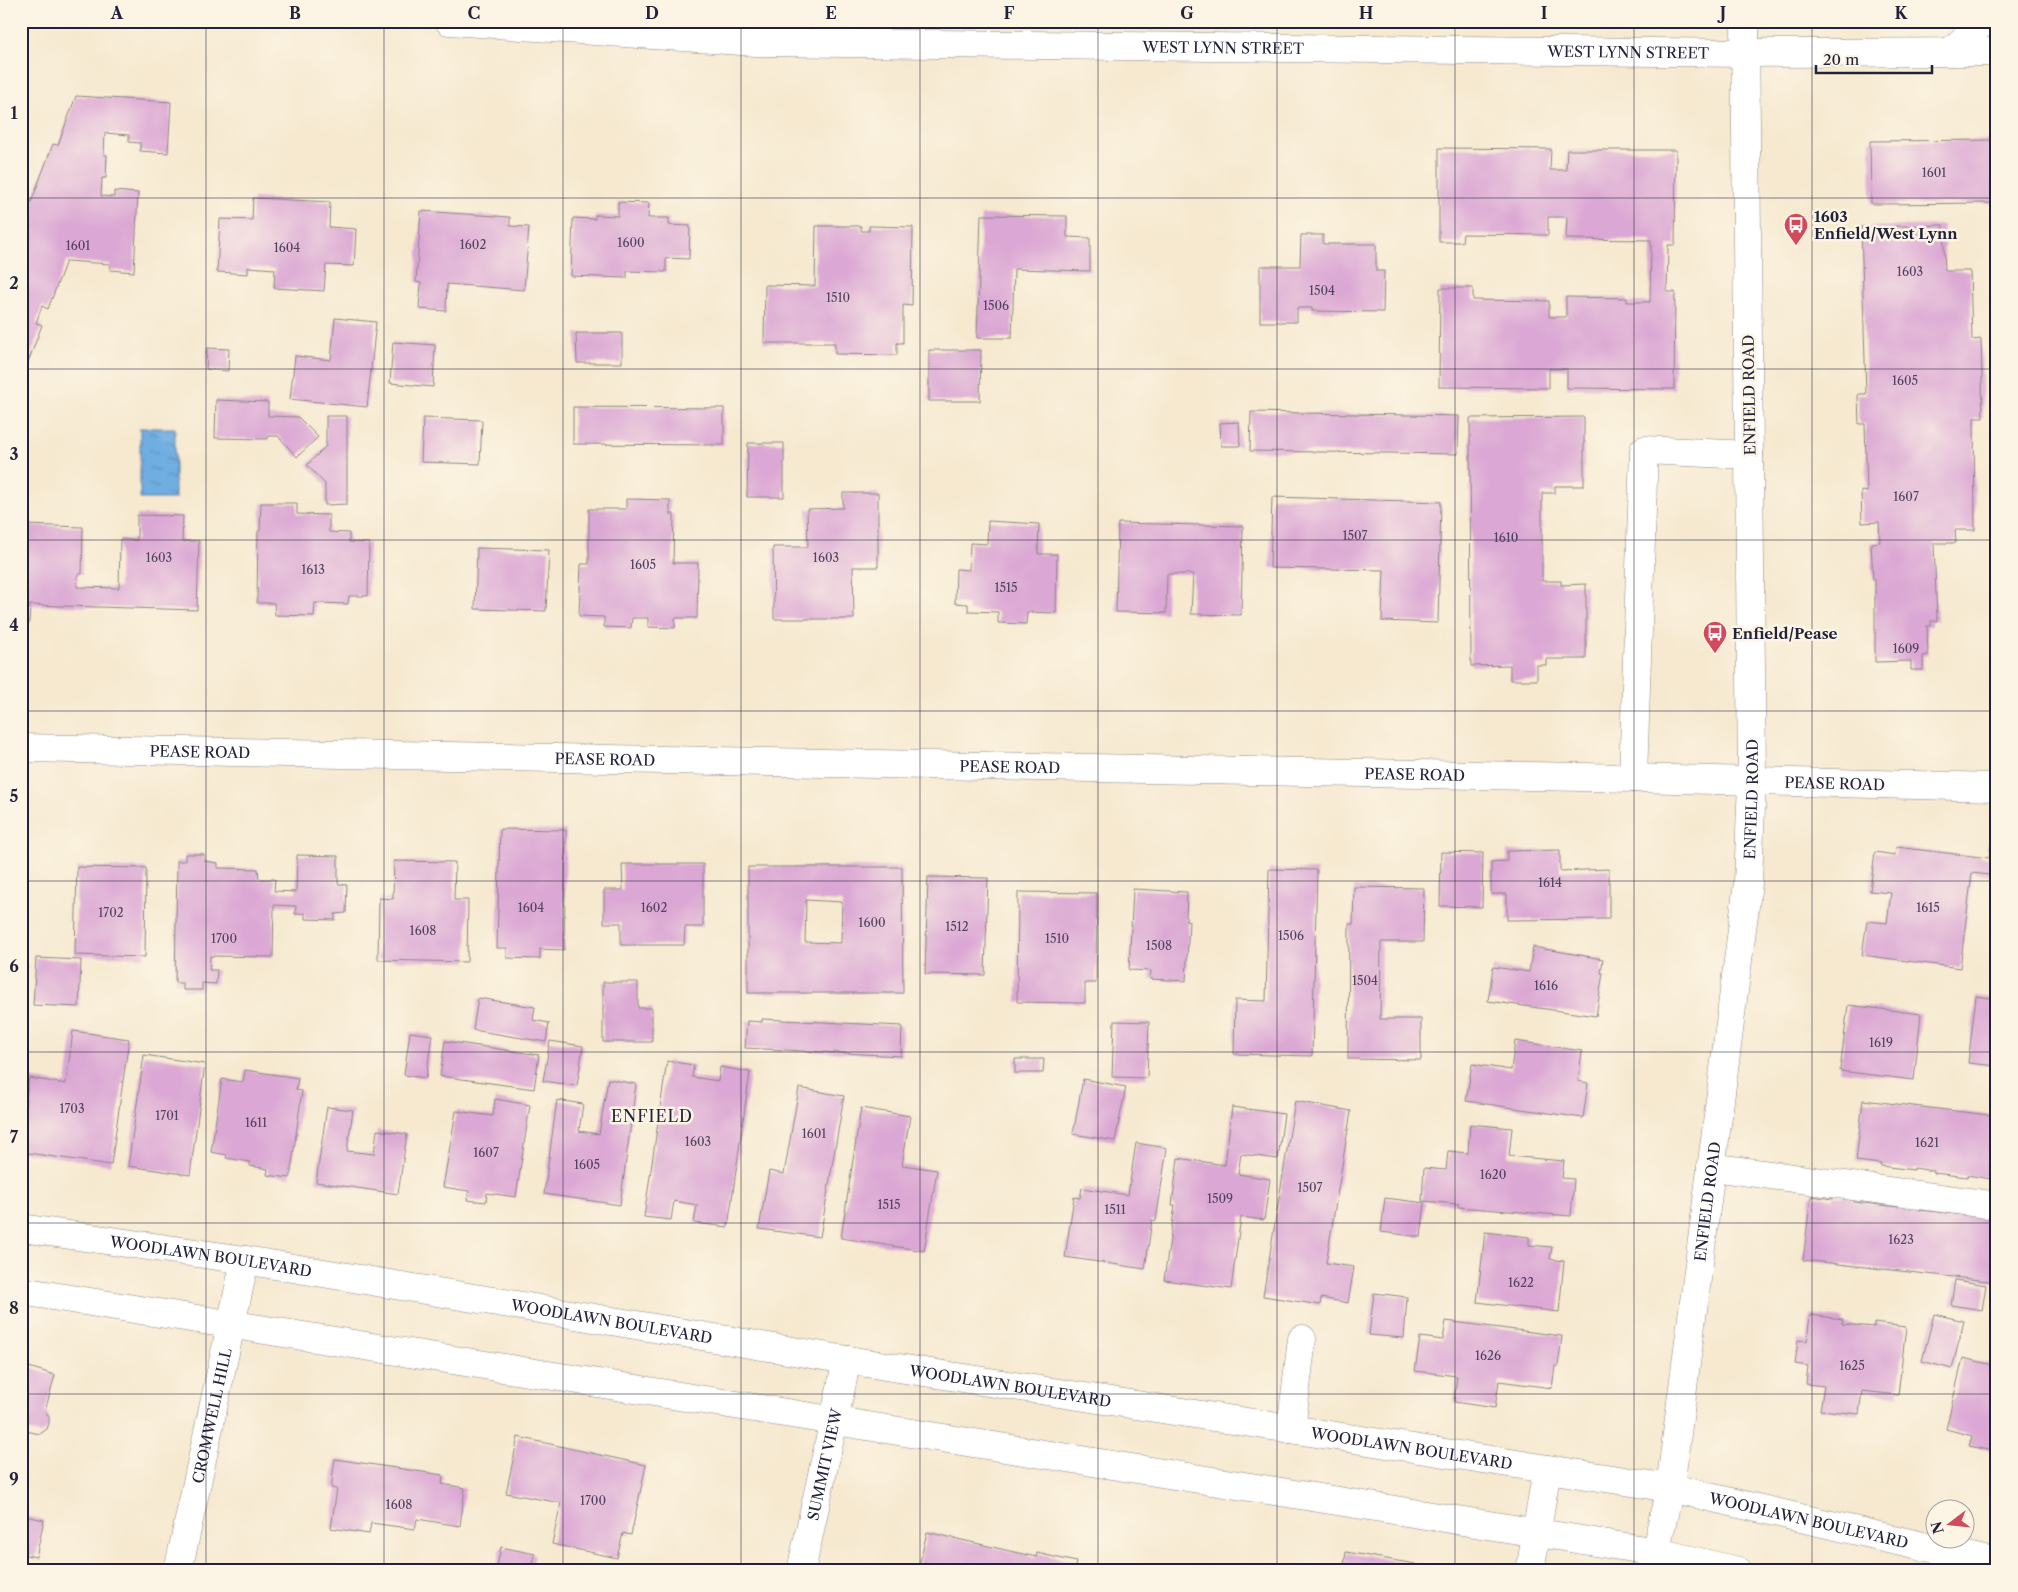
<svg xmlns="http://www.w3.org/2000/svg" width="2018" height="1592" font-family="'Libre Caslon Text',serif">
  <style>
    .water { fill: url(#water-ripples); stroke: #48688e }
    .building { fill: #dba7d4; fill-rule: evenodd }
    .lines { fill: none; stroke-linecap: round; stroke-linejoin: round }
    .minor-casing { stroke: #8c8686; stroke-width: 29 }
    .major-casing { stroke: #8c8686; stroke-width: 29 }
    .minor { stroke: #fff; stroke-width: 28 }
    .major { stroke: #fff; stroke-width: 28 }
    .grid { fill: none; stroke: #22223b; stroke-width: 1; stroke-opacity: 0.55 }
    .labels { text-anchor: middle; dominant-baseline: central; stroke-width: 5; stroke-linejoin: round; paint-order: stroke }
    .number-label { font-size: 12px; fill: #504361 }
    .street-label { font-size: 15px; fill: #22223b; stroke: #fcf5e5 }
    .poi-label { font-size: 15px; font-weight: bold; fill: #22223b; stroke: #fcf5e5; text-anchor: start }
    .neighbourhood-label { font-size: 16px; letter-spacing: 1px; fill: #22223b; stroke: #fcf5e5 }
    .neatline { fill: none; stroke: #22223b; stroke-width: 2 }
    .grid-label { font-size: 16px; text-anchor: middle; font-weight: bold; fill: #22223b }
  </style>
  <defs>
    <pattern id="water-ripples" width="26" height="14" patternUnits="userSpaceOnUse" patternTransform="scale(1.25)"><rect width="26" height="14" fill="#6fade1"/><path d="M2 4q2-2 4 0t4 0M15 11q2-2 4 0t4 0" fill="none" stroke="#5b8cb8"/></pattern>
  </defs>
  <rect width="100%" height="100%" fill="#fcf5e5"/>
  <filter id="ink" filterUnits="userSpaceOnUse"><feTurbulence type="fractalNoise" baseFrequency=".02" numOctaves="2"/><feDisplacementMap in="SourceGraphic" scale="10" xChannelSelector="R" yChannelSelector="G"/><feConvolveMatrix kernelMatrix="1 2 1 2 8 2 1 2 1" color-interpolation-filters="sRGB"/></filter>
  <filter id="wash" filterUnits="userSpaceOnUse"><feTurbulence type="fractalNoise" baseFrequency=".0096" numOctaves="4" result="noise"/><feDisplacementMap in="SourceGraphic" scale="20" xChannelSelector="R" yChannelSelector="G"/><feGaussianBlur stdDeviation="1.12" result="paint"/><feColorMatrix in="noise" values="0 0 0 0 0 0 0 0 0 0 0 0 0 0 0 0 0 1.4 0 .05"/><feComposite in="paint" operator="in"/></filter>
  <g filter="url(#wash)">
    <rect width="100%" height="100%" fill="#f6e9d0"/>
    <path class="water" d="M140,428H175V499H140Z"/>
    <g id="blocks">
      <path class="building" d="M76,96L171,102L168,153L140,151V143L129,142V135L105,133L104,155H107L106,178H102L101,196L114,197V191L138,193L134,272L110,270V264L66,261L48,309L42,306L36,323L42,325L21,381V229L53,144L58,145Z
        M1997,140V203L1871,204L1870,141Z
        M1439,148L1551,149L1550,170H1566L1567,150H1676L1675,245H1668L1667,292H1675L1674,389L1567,388V369H1549V388L1439,387L1440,288H1473V300L1549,301V317H1566V297L1627,298V302H1650L1651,240L1566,239L1567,217H1548V235L1463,234L1462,242H1439Z
        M253,198L330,202L329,227L356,229L354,266L326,265L324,291L274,288L275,269L248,267V274L217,272L220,219L252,220Z
        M618,202L649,203L648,218H669V225L690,226L689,259L666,258V272L627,271V278L571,276L573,218L595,219V215L618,216Z
        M421,211L510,217V226L529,227L524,290L447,284L446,311L419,309L421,283L416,282Z
        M981,215L1067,216V237L1090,238V271L1014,269L1012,338H977Z
        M1943,225L1945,271H1970L1972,340L1981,339L1983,418H1974L1975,530H1955L1956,543H1934L1937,621H1931V626H1927L1928,655L1923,656V670H1911V661L1875,662V579L1873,580L1871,543L1880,542L1879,522L1862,523L1861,491L1867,492L1865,424H1859L1858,394H1866L1861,227Z
        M816,226H861V231H869V226L913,227L912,306L903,305V343H897V355L835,354V343H764L765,285L815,286Z
        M1301,235H1323V244H1376V271H1384L1383,312L1312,311V308H1297V322H1260V266H1300Z
        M335,318L376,322L367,407L290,399L295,356L331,360Z
        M576,333H622V363H577Z
        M393,342L435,345L433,387L390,383Z
        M207,348L229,349L228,371L206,369Z
        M929,350H981L980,401H929Z
        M216,400L268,402V416L298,417L318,437L297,457L278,436H268V439L215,438Z
        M573,407L724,408V445L573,444Z
        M1251,412L1459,416L1458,454L1250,451Z
        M326,416H347V504L325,505V484L307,465L326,446Z
        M1584,417V486H1555V493H1542V581H1561V585L1586,584V659H1546V665H1537V680H1510V665L1471,666L1470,418Z
        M423,418L482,420L480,464L421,462Z
        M1239,422L1240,446H1221L1220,423Z
        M748,443H784V497H747Z
        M843,493H878V567H853L854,619H774L773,547H808L807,509L843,508Z
        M1272,497L1441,502L1438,623L1382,621L1384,570L1270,568Z
        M626,499L670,500V514H674L673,563H698L697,618H675V628L648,627V618H632L631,628L604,627V617L579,616L581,564H589V509H626Z
        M261,503H297V514L329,515V532L349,533V542L369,543L368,596H349L348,604L315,603L314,616L275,615L274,603H257L258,531H260Z
        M137,515L183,516L182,541H199L197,610L30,605L29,624H21V538H26V525L83,527L82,574H78L77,587L119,588L120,539L137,540Z
        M988,521L1039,524L1038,554H1057L1056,613L1027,612L1026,624L998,623V612L968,611V604L955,603L956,569L969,570L970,543L987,544Z
        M1118,523L1243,526L1241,615L1191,614L1193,574H1167L1166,613L1116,612Z
        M477,548L549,550L546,611L475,609Z
        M500,829L566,830L564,950L540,949V959L507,958V948H497Z
        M1991,844L1997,845V876L1972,873L1960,968L1862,955L1867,921L1887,923L1891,893L1870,891L1875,852L1895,855L1896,847L1989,858Z
        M1560,850V871L1609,869V919L1507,920V894H1491V862L1507,861V851Z
        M1441,852L1483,853L1482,907L1440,906Z
        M185,854H204V861L218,863V868L258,869L259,879H275L274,891L296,892L297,855L338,856V884L347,885L346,913L335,914V920L305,919V913L295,914L296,906L274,905L273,957L210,956L209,970H217L216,984L202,983V990H183V983H175L177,861H185Z
        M394,861L455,862L454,900H468L467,962L378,960L379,898L393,899Z
        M622,864H703V927H685L684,945H621V923H604V890H623Z
        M77,867L146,868L145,957L75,955Z
        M748,867H902L903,993H748ZM806,900L842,902L841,943L805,942Z
        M1269,869L1317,870L1312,1056L1234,1054L1235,1000L1266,1001Z
        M928,877L988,878L985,975L925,974Z
        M1354,887L1424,888L1423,942H1381L1380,1019H1421V1060L1348,1059L1349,924H1353Z
        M1133,889L1187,892L1186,920L1189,921L1186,981L1150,979L1151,971L1129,970Z
        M1018,892L1097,893L1096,983H1085V1003L1017,1002Z
        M1533,947L1603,959L1601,973H1603L1596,1016L1488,1001L1493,967L1529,972Z
        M36,958L81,960L79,1007L33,1005Z
        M21,965H27L22,992H21Z
        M603,982H638V1008H652V1042H603Z
        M1976,996L1997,999V1066L1968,1063Z
        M478,998L535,1007L533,1020L549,1023L546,1042L473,1030Z
        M1848,1005L1921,1014L1914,1080L1840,1071Z
        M762,1019L902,1026L901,1056L745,1048L747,1021L762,1022Z
        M1114,1021L1149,1022L1147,1078L1112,1077Z
        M73,1031L129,1039L111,1165L21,1152V1132L29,1078L66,1084Z
        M410,1032L432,1035L426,1078L404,1075Z
        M445,1041L539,1055L534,1089L440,1076Z
        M550,1041L583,1046L577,1086L543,1081Z
        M1515,1041L1582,1051L1578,1081L1588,1083L1583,1118L1466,1101L1472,1064L1511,1070Z
        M144,1055L205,1064L190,1175L128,1166Z
        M1015,1059H1044L1043,1073H1015Z
        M667,1061L694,1065L692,1077L718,1081L720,1067L750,1072L728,1227L694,1223L697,1205L674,1201L671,1220L644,1217Z
        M245,1070L298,1078L296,1090L302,1091L290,1178L267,1175L268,1169L250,1166V1162L226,1158L227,1155L211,1152L222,1079L243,1082Z
        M608,1079L636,1084L620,1205L544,1194L557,1100L583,1104L579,1131L599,1134Z
        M1083,1079L1126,1087L1115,1141L1073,1134Z
        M799,1088L844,1096L820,1237L759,1229L769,1171L784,1174Z
        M495,1099L530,1105L516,1197L487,1193L486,1202L467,1200L469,1191L443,1187L456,1111L493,1116Z
        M1863,1100L1997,1116V1180L1967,1175V1177L1934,1173V1171L1914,1168V1170L1880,1166L1881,1164L1856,1161Z
        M1295,1101L1351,1111L1326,1263L1354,1267L1348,1303L1321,1298L1320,1305L1263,1296Z
        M327,1107L353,1110L347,1151L374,1154L377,1130L407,1134L398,1194L316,1182Z
        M1232,1107L1284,1114L1278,1159L1241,1154L1238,1174L1270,1179L1264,1220L1241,1217L1231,1289L1164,1280L1175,1205H1172L1178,1158L1225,1165Z
        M861,1108L910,1116L902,1165L937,1170L924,1251L841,1238Z
        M1470,1124L1512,1128L1509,1156L1564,1161L1562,1178L1574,1179L1571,1216L1458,1207L1459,1204L1422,1201L1424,1168L1446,1170L1448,1151L1468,1153Z
        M1136,1143L1167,1148L1156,1221L1152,1220L1145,1269L1065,1257L1074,1197L1080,1198L1082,1188L1128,1195Z
        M1833,1195L1854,1197V1202L1899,1207L1900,1204L1920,1206V1210L1966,1215L1987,1214V1217L1997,1218V1282L1803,1260L1811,1196L1833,1199Z
        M1385,1198L1425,1203L1421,1237L1381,1232Z
        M1485,1232L1529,1237V1245L1552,1247L1550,1259L1564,1261L1559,1312L1477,1302Z
        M1955,1280L1986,1285L1982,1310L1951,1305Z
        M1374,1293L1407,1297L1404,1338L1369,1335Z
        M1934,1314L1964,1321L1952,1369L1922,1361Z
        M1810,1315L1843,1319L1842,1324L1874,1327V1323L1906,1327L1898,1395L1862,1391L1859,1414L1820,1410L1824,1386L1806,1384L1808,1366L1795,1364L1798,1340L1807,1341Z
        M1446,1321L1562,1336L1558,1366H1555L1552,1388L1499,1381L1495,1408L1454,1402L1457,1376L1415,1371L1420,1337L1443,1340Z
        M1963,1358L1997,1366V1452L1969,1446L1972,1436L1946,1429Z
        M22,1365L55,1375L45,1411L49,1417V1423L47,1429L40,1434L21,1430Z
        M518,1437L646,1465L631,1535L623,1533L617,1558L552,1544L561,1503L506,1493Z
        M335,1459L443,1475L442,1484L465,1488L460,1526L417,1519L415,1529L371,1523L369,1534L331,1528L337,1489L331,1488Z
        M21,1515L44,1520L36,1557L21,1554Z
        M927,1532L1036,1557L1037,1553L1076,1562L1074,1571H918Z
        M501,1547L535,1554L532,1571H496Z
        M1346,1552L1415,1564L1414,1571H1343Z
        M1124,1564L1149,1570V1571H1123Z"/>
    </g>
  </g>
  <g filter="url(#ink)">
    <use href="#blocks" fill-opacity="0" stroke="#8c8686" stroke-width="1"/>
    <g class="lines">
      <defs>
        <g id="minor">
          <path id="s1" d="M449,21L756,42L1745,53L1997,52"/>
          <path d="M1950,52L1985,21"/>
          <path id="s2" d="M21,748L1633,778L1997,787"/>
          <path d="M1633,778L1644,450L1749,455"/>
          <path d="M1711,1167L1985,1204"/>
          <path id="s3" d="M21,1228L245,1260L847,1360L1670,1488L1997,1563"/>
          <path d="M21,1291L1601,1543L1657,1552L1738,1571"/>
          <path d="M1291,1429L1302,1339"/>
          <path id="s4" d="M178,1571L245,1260"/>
          <path id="s5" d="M801,1571L847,1360"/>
          <path d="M1530,1571L1547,1469"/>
        </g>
        <g id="major">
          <path id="s6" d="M1651,1571L1670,1488L1748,883L1752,781L1745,21"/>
        </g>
      </defs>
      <use href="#minor" class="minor-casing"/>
      <use href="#major" class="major-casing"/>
      <use href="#minor" class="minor"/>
      <use href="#major" class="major"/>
    </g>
  </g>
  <path class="grid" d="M206,21V1571M384,21V1571M563,21V1571M741,21V1571M920,21V1571M1098,21V1571M1277,21V1571M1455,21V1571M1634,21V1571M1812,21V1571M21,198H1997M21,369H1997M21,540H1997M21,711H1997M21,881H1997M21,1052H1997M21,1223H1997M21,1394H1997"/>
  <defs>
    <symbol id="bus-pin" viewBox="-11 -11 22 30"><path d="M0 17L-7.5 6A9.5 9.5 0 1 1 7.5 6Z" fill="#d1495b" stroke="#fcf5e5"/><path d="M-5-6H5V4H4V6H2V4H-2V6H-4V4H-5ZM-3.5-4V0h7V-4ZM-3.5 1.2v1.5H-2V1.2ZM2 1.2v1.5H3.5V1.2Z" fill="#fff"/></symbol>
  </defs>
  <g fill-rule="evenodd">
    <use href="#bus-pin" x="1782" y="211" width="28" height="38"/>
    <use href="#bus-pin" x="1701" y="619" width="28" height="38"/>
  </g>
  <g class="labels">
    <g class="number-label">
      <text x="1934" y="172">1601</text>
      <text x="631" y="242">1600</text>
      <text x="473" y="244">1602</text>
      <text x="78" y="245">1601</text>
      <text x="287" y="247">1604</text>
      <text x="1910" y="271">1603</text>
      <text x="1322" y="290">1504</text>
      <text x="838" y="297">1510</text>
      <text x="996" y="305">1506</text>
      <text x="1905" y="380">1605</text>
      <text x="1906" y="496">1607</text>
      <text x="1355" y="535">1507</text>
      <text x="1506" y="537">1610</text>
      <text x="159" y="557">1603</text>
      <text x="826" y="557">1603</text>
      <text x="643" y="564">1605</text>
      <text x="313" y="569">1613</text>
      <text x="1006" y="587">1515</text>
      <text x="1906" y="648">1609</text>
      <text x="1550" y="882">1614</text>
      <text x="531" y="907">1604</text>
      <text x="654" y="907">1602</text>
      <text x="1928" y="907">1615</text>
      <text x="111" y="912">1702</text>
      <text x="872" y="922">1600</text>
      <text x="957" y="926">1512</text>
      <text x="423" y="930">1608</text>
      <text x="1291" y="935">1506</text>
      <text x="224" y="938">1700</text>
      <text x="1057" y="938">1510</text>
      <text x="1159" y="945">1508</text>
      <text x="1365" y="980">1504</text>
      <text x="1546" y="985">1616</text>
      <text x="1881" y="1042">1619</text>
      <text x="72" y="1108">1703</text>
      <text x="167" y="1115">1701</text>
      <text x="256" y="1122">1611</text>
      <text x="814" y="1133">1601</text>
      <text x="698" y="1141">1603</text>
      <text x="1927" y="1142">1621</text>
      <text x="486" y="1152">1607</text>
      <text x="587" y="1164">1605</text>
      <text x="1493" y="1174">1620</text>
      <text x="1310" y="1187">1507</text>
      <text x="1220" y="1198">1509</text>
      <text x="889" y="1204">1515</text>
      <text x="1115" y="1209">1511</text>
      <text x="1901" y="1239">1623</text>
      <text x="1521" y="1282">1622</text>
      <text x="1488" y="1355">1626</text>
      <text x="1852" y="1365">1625</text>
      <text x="593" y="1500">1700</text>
      <text x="399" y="1504">1608</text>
    </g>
    <g class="street-label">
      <text stroke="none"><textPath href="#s1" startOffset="775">WEST LYNN STREET</textPath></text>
      <text stroke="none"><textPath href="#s1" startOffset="1180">WEST LYNN STREET</textPath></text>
      <text transform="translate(1749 395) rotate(-91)">ENFIELD ROAD</text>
      <text stroke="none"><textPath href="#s2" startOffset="179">PEASE ROAD</textPath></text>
      <text stroke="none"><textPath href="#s2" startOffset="584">PEASE ROAD</textPath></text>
      <text stroke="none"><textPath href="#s2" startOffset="989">PEASE ROAD</textPath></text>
      <text stroke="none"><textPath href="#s2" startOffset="1394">PEASE ROAD</textPath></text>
      <text stroke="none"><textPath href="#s2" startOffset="1814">PEASE ROAD</textPath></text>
      <text stroke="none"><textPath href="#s6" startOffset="779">ENFIELD ROAD</textPath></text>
      <text stroke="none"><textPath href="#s6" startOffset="374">ENFIELD ROAD</textPath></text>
      <text stroke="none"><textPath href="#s3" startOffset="192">WOODLAWN BOULEVARD</textPath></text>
      <text stroke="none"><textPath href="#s3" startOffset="598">WOODLAWN BOULEVARD</textPath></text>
      <text stroke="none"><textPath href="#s3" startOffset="1002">WOODLAWN BOULEVARD</textPath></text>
      <text stroke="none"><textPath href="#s4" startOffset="159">CROMWELL HILL</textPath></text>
      <text stroke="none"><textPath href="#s3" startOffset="1408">WOODLAWN BOULEVARD</textPath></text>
      <text stroke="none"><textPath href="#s5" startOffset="109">SUMMIT VIEW</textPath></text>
      <text stroke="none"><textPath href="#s3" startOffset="1812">WOODLAWN BOULEVARD</textPath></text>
    </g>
    <g class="poi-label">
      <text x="1814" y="216">1603<tspan x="1814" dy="17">Enfield/West Lynn</tspan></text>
      <text x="1732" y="633">Enfield/Pease</text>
    </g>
    <g class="neighbourhood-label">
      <text x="652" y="1116">ENFIELD</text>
    </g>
  </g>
  <rect width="2018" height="1592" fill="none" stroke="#fcf5e5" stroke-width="55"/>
  <g transform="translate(1950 1524) rotate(254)"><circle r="24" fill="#fcf5e5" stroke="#a5a1a1"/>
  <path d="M0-4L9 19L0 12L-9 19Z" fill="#d1495b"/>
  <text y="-8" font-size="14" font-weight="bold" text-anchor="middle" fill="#22223b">N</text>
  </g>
  <path d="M1816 65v8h116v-8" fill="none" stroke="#22223b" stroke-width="2.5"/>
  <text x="1823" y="65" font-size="15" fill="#22223b" stroke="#fcf5e5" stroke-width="4" paint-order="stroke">20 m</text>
  <rect x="28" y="28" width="1962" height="1536" class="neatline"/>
  <g class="grid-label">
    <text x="117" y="19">A</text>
    <text x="295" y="19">B</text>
    <text x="474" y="19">C</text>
    <text x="652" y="19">D</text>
    <text x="831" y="19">E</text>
    <text x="1009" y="19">F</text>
    <text x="1187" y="19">G</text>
    <text x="1366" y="19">H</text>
    <text x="1544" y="19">I</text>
    <text x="1723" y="19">J</text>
    <text x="1901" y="19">K</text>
    <text x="14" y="119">1</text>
    <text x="14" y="289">2</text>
    <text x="14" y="460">3</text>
    <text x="14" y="631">4</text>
    <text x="14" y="802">5</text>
    <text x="14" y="972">6</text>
    <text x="14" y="1143">7</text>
    <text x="14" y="1314">8</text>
    <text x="14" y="1485">9</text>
  </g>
</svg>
